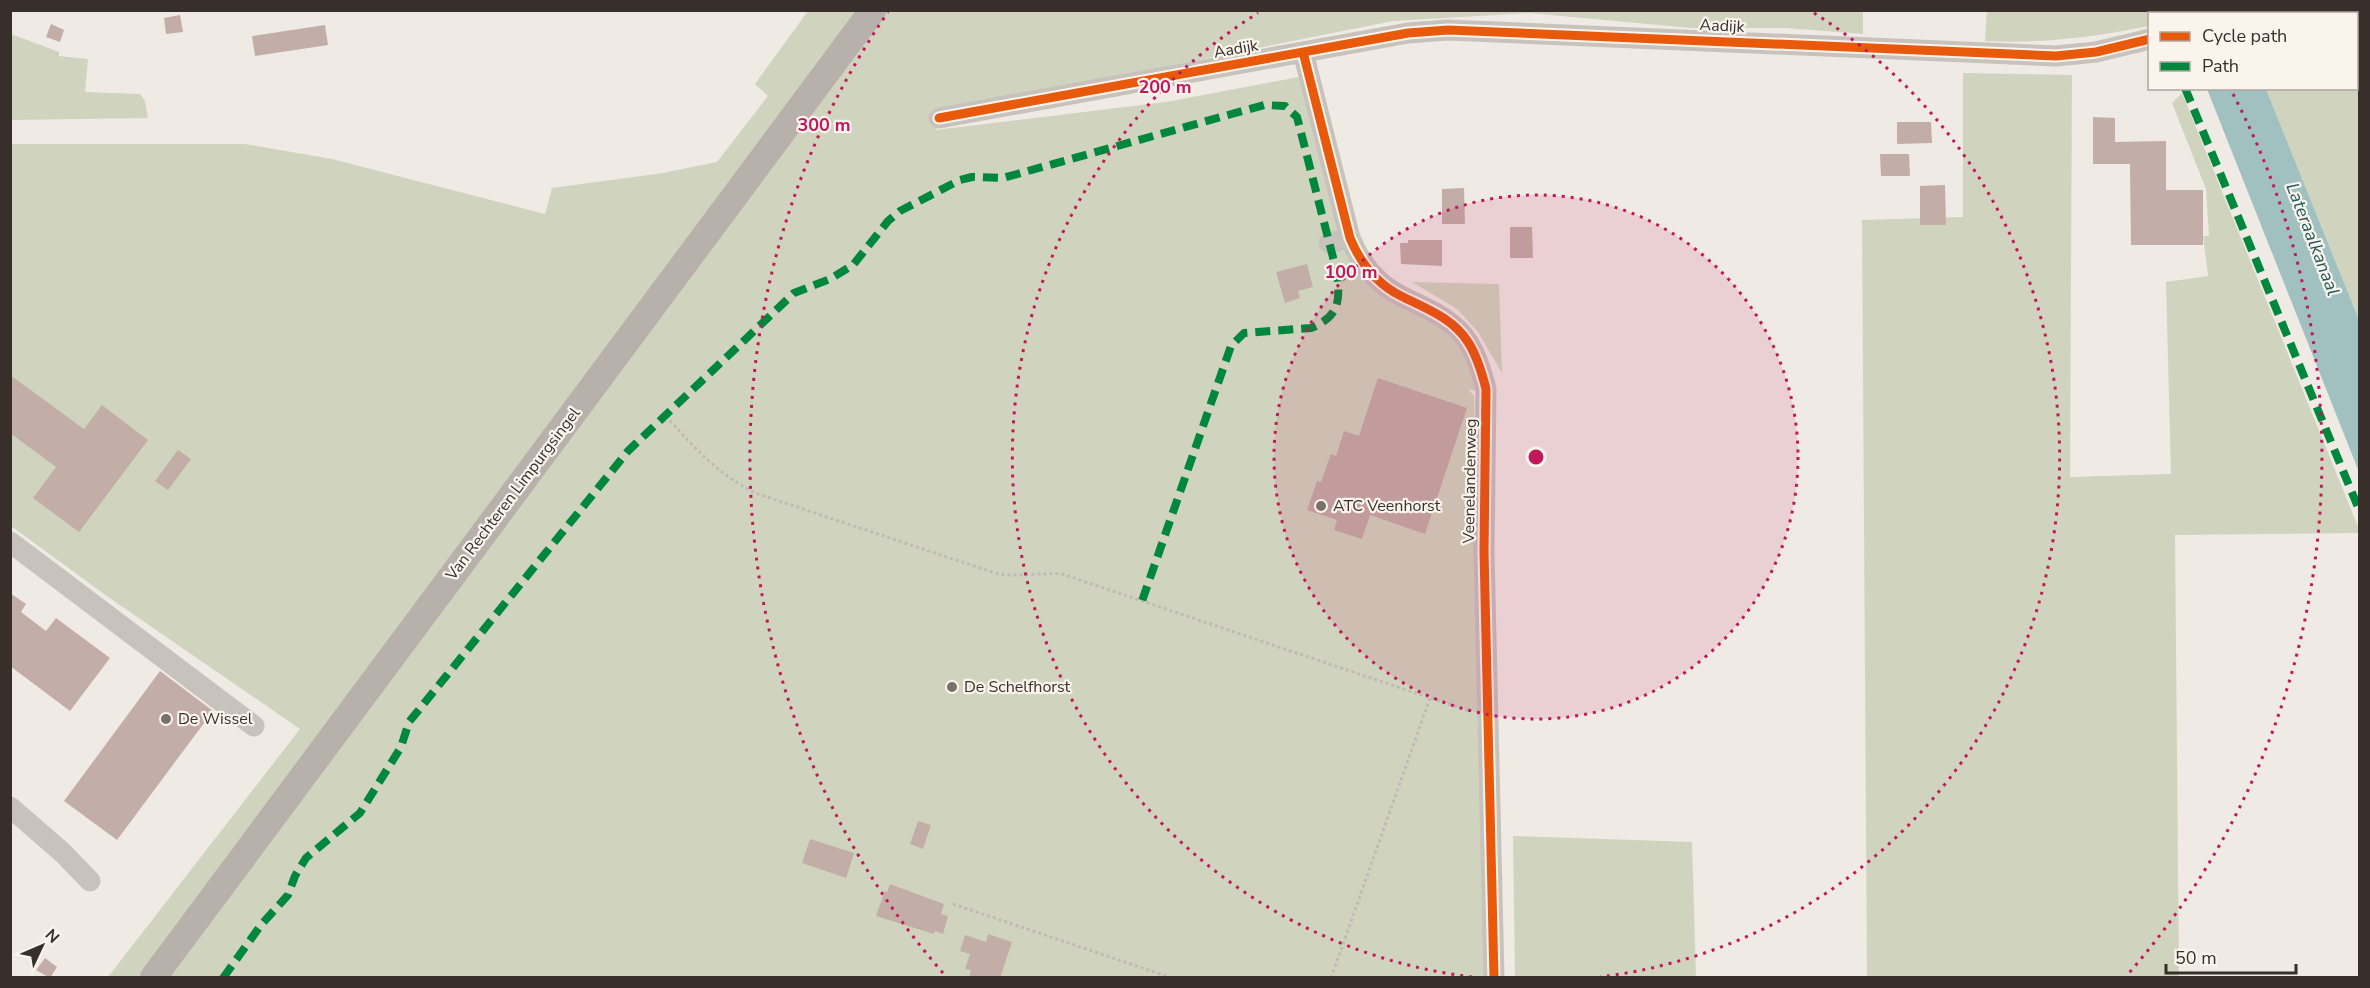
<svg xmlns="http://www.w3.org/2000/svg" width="2370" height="988" font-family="'Nunito Sans',sans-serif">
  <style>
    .green { fill: #d0d4be }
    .water { fill: #a1c0c0 }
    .building { fill: #c2aea6 }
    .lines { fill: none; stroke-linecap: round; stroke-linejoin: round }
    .path { stroke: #c0bab5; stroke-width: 3; stroke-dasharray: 3 3; stroke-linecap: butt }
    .minor { stroke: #c8c2bc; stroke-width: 21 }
    .major { stroke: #b7b0ab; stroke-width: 27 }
    .quiet { stroke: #00873e; stroke-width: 8; stroke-dasharray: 15 8; stroke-linecap: butt }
    .cycleway-casing { stroke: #faf4ed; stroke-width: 13 }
    .cycleway { stroke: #e8590c; stroke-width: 9 }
    .ring { fill: none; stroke: #c2185b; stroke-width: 3; stroke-dasharray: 3 6 }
    .poi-dot { fill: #79706b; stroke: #faf4ed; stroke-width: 2 }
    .labels { text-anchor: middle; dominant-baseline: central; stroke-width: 4.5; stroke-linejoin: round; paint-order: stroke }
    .street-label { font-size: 16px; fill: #392f2a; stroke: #faf4ed }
    .poi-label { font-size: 16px; fill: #392f2a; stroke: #faf4ed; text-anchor: start }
    .water-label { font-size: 18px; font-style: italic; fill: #20585b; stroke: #faf4ed }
    .centre { fill: #c2185b; stroke: #faf4ed; stroke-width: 3 }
    .ring-label { font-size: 18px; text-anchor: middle; font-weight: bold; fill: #c2185b; stroke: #faf4ed; stroke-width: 4.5; stroke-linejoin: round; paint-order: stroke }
  </style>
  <rect width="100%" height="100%" fill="#efeae4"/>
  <path class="green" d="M2281,10L2359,11V320L2266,89L2356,88V14L2272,13Z
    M808,11H857L138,977H108L300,729L111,599L11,526V144H245L332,159L545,214L552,188L663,173L717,162L768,96L755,84Z
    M886,11H1863V34L1786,28H1691L1529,13L1393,21L1153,69L931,110L936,130L1166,102L1304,76L1348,247L1439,325L1461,348L1472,368L1477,391L1468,389L1474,396L1486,977L170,978Z
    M2194,11L2195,13L2150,14L2149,26C2095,37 2041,44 1985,41L1987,11Z
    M11,34L59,52V56L88,59L85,92L140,94L145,101L148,118L11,120Z
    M1963,73L2072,75L2070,477L2171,474L2166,282L2208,276L2203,236H2209L2206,189L2172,103L2182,93L2359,529L2360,533L2175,535L2179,977H1867L1862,220L1963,217Z
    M1412,282L1499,284L1502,373L1478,332L1457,309Z
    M1513,836L1692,842L1696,977H1515Z"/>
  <path class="water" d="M2207,89H2266L2359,320V472Z"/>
  <path class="building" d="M180,15L183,32L166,34L164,18Z
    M51,24L64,30L60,42L46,37Z
    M325,25L328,45L255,56L252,36Z
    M2093,117L2115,118V142L2166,141V190H2203V245H2131L2130,164H2093Z
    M1897,122H1931L1932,143L1897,144Z
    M1880,154H1909L1910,176H1881Z
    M1945,185L1946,225H1920V186Z
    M1464,188L1465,224H1442V189Z
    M1510,227H1532L1533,258H1510Z
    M1408,240H1442V266L1401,264L1400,243H1408Z
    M1307,264L1313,287L1298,291L1300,298L1285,303L1276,272Z
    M10,375L84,429L102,405L148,440L79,532L33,498L56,467L10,433Z
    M1378,378L1467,408L1425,534L1370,515L1362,539L1334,530L1337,520L1307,510L1317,481L1321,482L1331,454L1336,456L1344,431L1359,436Z
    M178,450L191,459L168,490L155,481Z
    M10,593L26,604L21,612L46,631L56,618L110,658L70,711L10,666Z
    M160,671L213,711L117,840L64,801Z
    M918,821L931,825L923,849L910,844Z
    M810,839L854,853L846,878L802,863Z
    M890,884L944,904L941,914L948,916L943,934L935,931L934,934L876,916L885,891L887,892Z
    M988,934L1012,942L1000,978H969L971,970L965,969L970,954L960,951L965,935L986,942Z
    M45,958L57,967L50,978L36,970Z"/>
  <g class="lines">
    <path class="path" d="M666,416C693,447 718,474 755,493L995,573C1018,578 1040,572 1062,574L1469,711
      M953,904L1172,978
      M1331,978L1430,698"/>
    <path class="minor" d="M2220,14L2228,10
      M1303,52L1350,238C1360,262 1377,284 1401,296C1425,308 1453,318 1468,342C1477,356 1482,373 1486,389L1484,552L1494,978
      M939,118L1408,33L1448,30L2056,56L2096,52L2150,39
      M1329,243L1350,238
      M10,542L254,726
      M10,807L63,853L90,881"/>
    <path class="major" d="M153,978L873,10"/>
    <path class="quiet" d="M2185,88L2360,512
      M223,978L261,925L288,895L295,876L306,858L360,813L401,747L409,722L628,451L794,293L830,279L853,265L888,221L900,211L960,180L972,177L1003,178L1264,105L1285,106L1297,117L1337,273C1340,301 1340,316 1311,328L1244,333L1231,346L1142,601"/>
    <defs>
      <path id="cycleway" d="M1303,52L1350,238C1360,262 1377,284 1401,296C1425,308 1453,318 1468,342C1477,356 1482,373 1486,389L1484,552L1494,978
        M939,118L1408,33L1448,30L2056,56L2096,52L2150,39"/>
    </defs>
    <use href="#cycleway" class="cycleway-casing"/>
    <use href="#cycleway" class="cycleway"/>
  </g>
  <circle cx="1536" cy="457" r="262" fill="#c2185b" fill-opacity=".12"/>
  <g class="ring">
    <circle cx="1536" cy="457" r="262"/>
    <path d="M1472 977A524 524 0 0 1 1258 13M1814 13A524 524 0 0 1 1600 977"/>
    <path d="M943 973A786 786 0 0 1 888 12M2233 94A786 786 0 0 1 2129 973"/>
  </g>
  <g class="poi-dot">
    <circle cx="1321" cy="506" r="6"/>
    <circle cx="952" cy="687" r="6"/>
    <circle cx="166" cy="719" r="6"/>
  </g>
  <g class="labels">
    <g class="street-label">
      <text transform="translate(1722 26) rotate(3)">Aadijk</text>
      <text transform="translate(1236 49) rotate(-10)">Aadijk</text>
      <text transform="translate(1470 481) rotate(-89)">Veenelandenweg</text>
      <text transform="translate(513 494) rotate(-53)">Van Rechteren Limpurgsingel</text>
    </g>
    <g class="poi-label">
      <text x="1333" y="506">ATC Veenhorst</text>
      <text x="964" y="687">De Schelfhorst</text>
      <text x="178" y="719">De Wissel</text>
    </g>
    <g class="water-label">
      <text transform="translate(2313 239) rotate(69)">Lateraalkanaal</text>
    </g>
  </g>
  <circle cx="1536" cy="457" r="9" class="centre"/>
  <g class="ring-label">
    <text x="1165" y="93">200 m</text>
    <text x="824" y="131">300 m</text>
    <text x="1351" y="278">100 m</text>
  </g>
  <rect width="2370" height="988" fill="none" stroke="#392f2a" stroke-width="24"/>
  <rect x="2148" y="12" width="210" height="78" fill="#faf4ed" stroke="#ada59f" stroke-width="1.5"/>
  <rect x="2160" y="32" width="30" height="9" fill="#e8590c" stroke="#ada59f" stroke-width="1.5"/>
  <text x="2202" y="42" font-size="18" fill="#392f2a">Cycle path</text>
  <rect x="2160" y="62" width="30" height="9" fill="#00873e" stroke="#ada59f" stroke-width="1.5"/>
  <text x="2202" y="72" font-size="18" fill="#392f2a">Path</text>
  <g transform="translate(42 946) rotate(46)" stroke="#faf4ed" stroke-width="4.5" paint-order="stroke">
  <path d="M0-4.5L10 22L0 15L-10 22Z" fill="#392f2a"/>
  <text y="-9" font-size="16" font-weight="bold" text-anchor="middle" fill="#392f2a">N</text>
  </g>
  <path d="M2166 964v9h130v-9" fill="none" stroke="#392f2a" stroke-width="3"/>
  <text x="2175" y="964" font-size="18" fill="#392f2a" stroke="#faf4ed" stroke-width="4.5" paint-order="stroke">50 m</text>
</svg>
